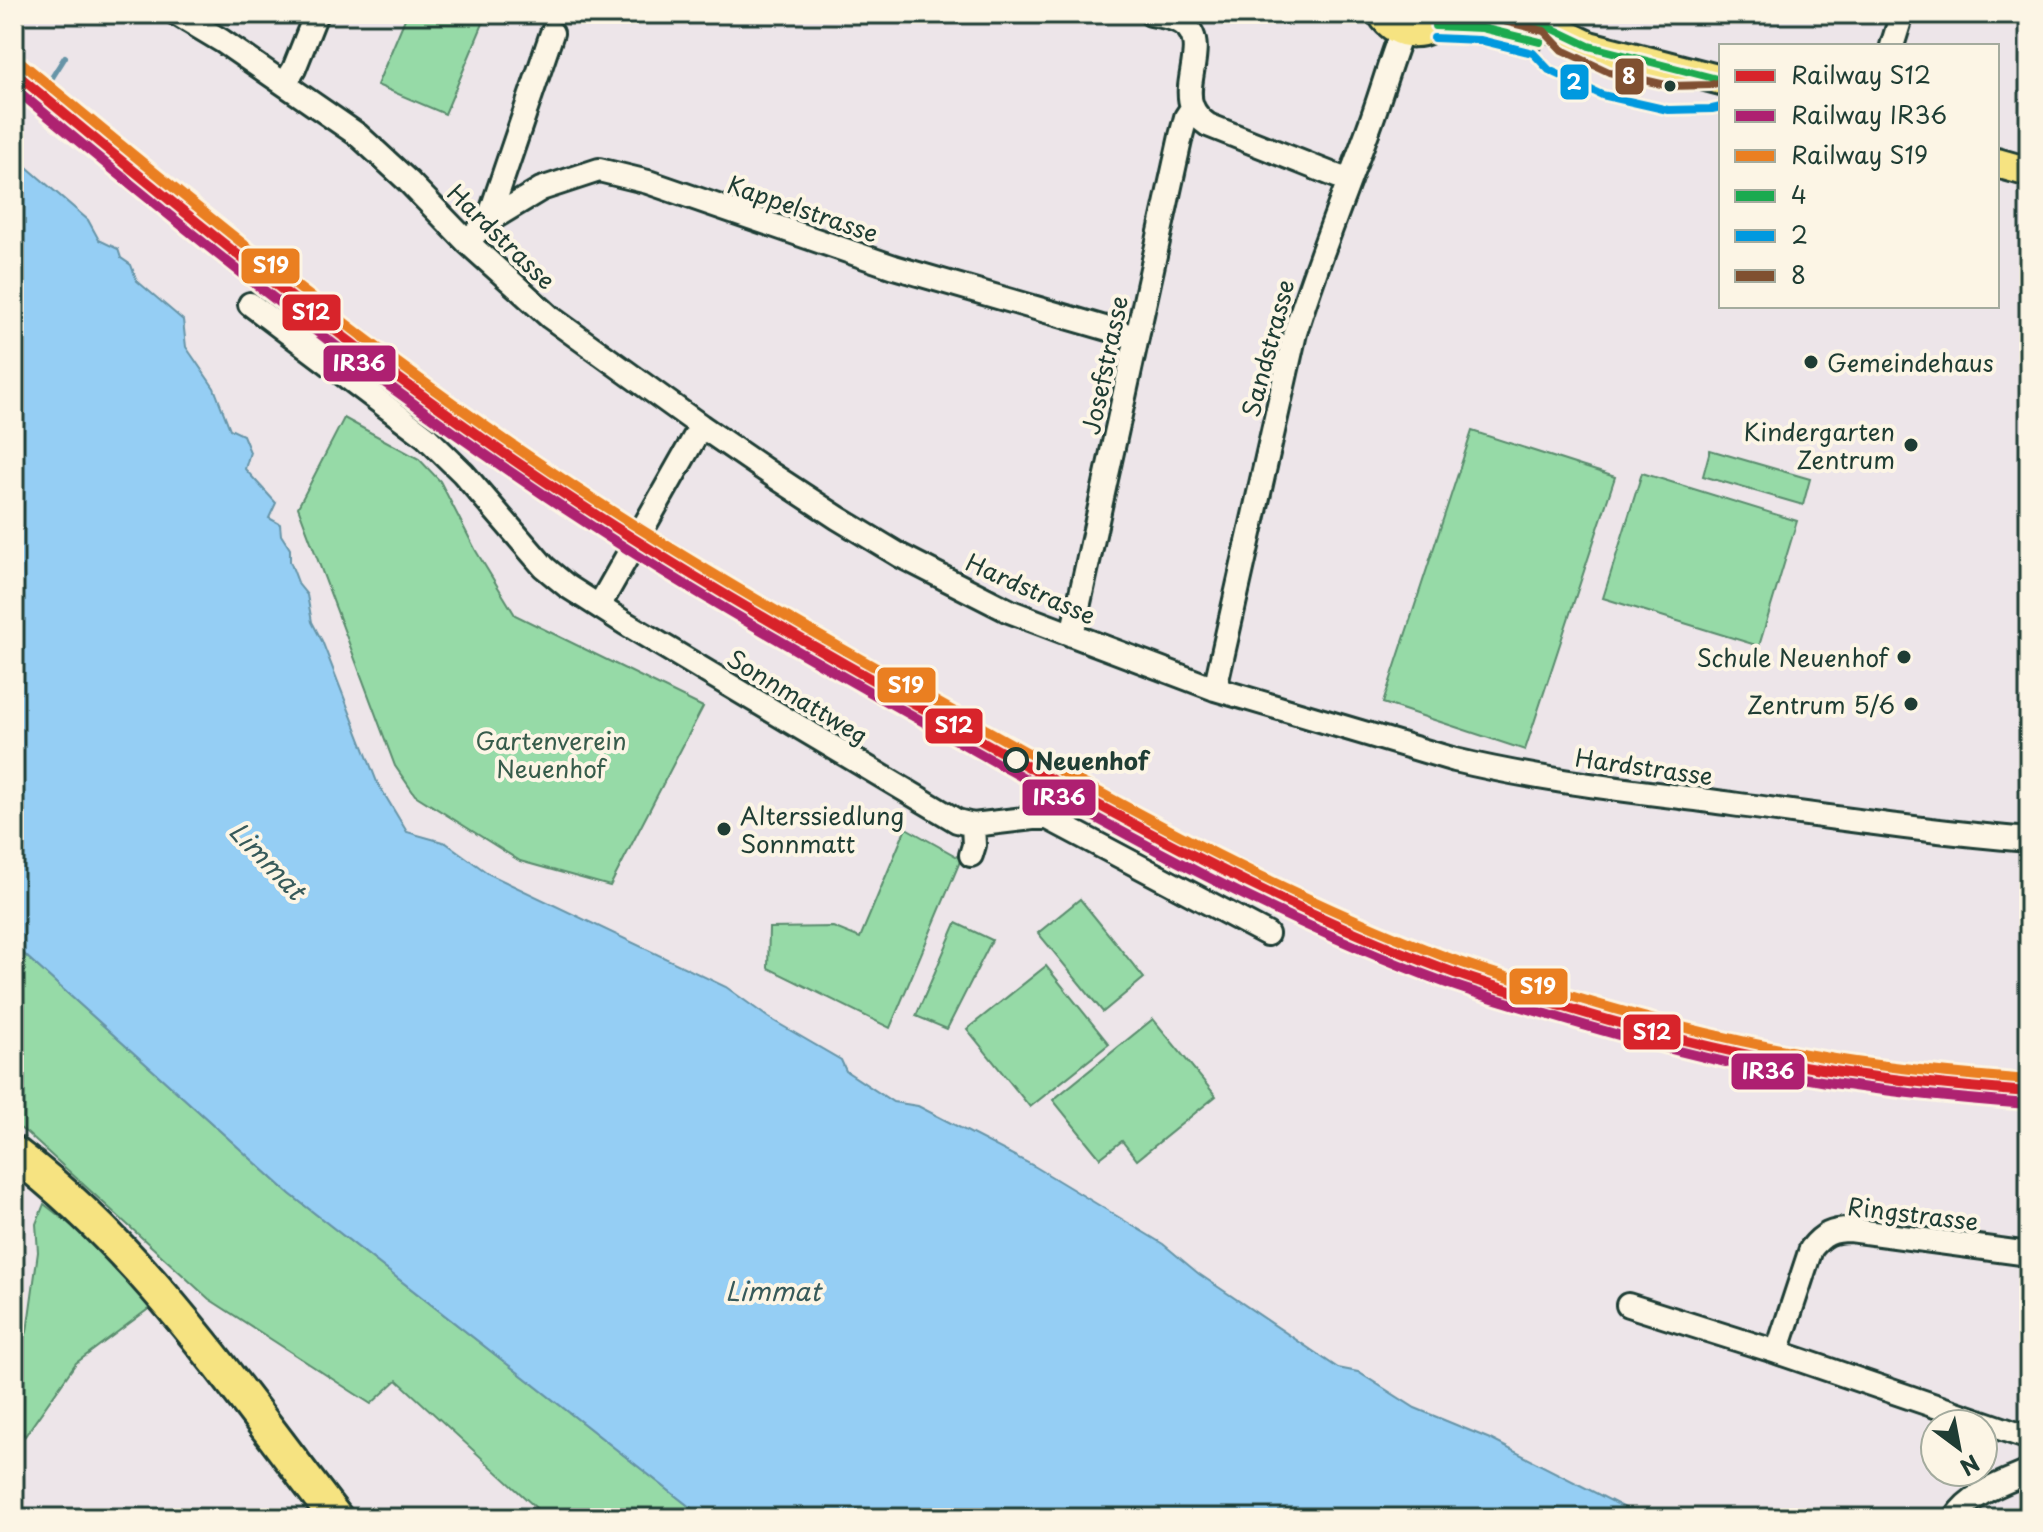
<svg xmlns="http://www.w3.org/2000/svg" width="2043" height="1532" font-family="'Playpen Sans',sans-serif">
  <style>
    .green { fill: #96daa7; stroke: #5a8c6e; stroke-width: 2 }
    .water { fill: #95cef4; stroke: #6694a7; stroke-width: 2 }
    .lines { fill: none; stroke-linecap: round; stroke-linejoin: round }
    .stream { stroke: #6694a7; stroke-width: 6 }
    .minor-casing { stroke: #1f3d34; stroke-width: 28 }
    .major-casing { stroke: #1f3d34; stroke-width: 34 }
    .highway-casing { stroke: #1f3d34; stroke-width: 38 }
    .minor { stroke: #fcf5e5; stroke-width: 22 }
    .major { stroke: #f6e381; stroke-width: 28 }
    .highway { stroke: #f6e381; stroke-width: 32 }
    .bus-1-casing { stroke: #fcf5e5; stroke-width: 14 }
    .bus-2-casing { stroke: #fcf5e5; stroke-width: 14 }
    .bus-3-casing { stroke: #fcf5e5; stroke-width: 14 }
    .bus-1 { stroke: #1aaa50; stroke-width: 8 }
    .bus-2 { stroke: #0099df; stroke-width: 8 }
    .bus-3 { stroke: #805030; stroke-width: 8 }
    .rail-1-casing { stroke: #fcf5e5; stroke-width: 16 }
    .rail-2-casing { stroke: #fcf5e5; stroke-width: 16 }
    .rail-3-casing { stroke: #fcf5e5; stroke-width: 16 }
    .rail-1 { stroke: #d8242b; stroke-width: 10 }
    .rail-2 { stroke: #ae2071; stroke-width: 10 }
    .rail-3 { stroke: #ea7f21; stroke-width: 10 }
    .bus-dot { fill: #1f3d34; stroke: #fcf5e5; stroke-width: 3 }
    .stop-dot { fill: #fcf5e5; stroke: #1f3d34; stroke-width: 4 }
    .labels { text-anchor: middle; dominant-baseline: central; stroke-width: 8; stroke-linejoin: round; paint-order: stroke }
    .street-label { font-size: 24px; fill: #1f3d34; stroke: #fcf5e5 }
    .poi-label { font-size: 24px; fill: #1f3d34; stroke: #fcf5e5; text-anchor: end }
    .park-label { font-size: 24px; fill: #375c4b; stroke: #fcf5e5 }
    .stop-label { font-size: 24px; font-weight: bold; fill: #1f3d34; stroke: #fcf5e5; text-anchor: start }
    .water-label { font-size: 26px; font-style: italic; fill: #375a5a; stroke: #fcf5e5 }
    .line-badge { stroke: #fcf5e5; stroke-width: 3 }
    .badge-label { font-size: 22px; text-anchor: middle; font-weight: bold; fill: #fff }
  </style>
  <rect width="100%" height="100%" fill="#ede5e9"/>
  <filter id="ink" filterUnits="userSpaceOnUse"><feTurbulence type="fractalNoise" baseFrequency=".0125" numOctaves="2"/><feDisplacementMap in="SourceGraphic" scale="16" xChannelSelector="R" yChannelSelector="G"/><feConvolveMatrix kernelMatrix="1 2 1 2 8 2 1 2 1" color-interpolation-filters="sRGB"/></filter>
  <g filter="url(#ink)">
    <path class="green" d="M407,14H487L445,114L377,85Z
      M344,418L419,459L440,481L476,551L515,615L703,707L610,886L520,861L415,795L395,766L298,507Z
      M1472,431L1615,477L1525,750L1383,703Z
      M1710,450L1810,479L1803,505L1703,476Z
      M1642,473L1797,521L1759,646L1603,598Z
      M906,828L961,859L890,1028L768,968L769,928L833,927L860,938Z
      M1080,899L1144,978L1103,1012L1038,933Z
      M956,923L992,940L947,1029L916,1016Z
      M14,945L290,1194L704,1518H547L397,1380L371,1404L209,1299L27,1133L14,1124Z
      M1046,966L1109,1044L1030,1107L967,1029Z
      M1153,1019L1216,1096L1137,1160L1122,1141L1100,1158L1053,1100Z
      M44,1204L81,1233L151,1307L76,1363L25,1436L14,1423V1354L27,1332L38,1252L36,1224Z"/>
    <path class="water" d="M14,156L88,220L99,240L118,249L121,258L131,265L137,281L183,320L186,347L214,388L230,429L243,435L250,452L245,469L276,503L269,518L280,524L281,535L290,549V561L299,585L307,595L312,622L322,641L377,782L407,832L446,843L489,874L726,987L769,1018L841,1060L846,1071L893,1102L918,1106L1034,1166L1163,1244L1199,1274L1338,1368L1358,1372L1415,1408L1490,1439L1627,1509L1658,1514L1664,1518H704L290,1194L14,945Z"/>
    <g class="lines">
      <path class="stream" d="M48,84L65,57
        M14,127L17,123"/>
      <defs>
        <path id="minor" d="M177,14L222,41L358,135L408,181L467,242L550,317L701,426L768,472L838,518L901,556L1009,611L1215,689L1455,760C1546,782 1639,791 1732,804C1831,817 1930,832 2029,840
          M1151,14C1161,16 1173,17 1182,23C1210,41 1182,81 1192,106C1195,115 1201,120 1208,125L1349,181
          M1892,46L1902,14
          M285,84L294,69L316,14
          M488,221L552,33
          M467,242L488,221L541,189L599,170L648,182L894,267L1136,337
          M250,304L425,436L463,473L544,567L567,586L625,623L957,821L973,825L974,845L971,855
          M599,606L701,426
          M1072,635L1181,136L1186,117L1192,108
          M1215,689L1295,333C1316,264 1343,198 1368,130C1380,98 1389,64 1402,31
          M973,825L1033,818H1048L1267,934
          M1628,1305L1777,1352L2029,1438
          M1777,1352L1811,1249C1823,1234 1832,1230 1850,1230L2029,1254
          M1955,1518C1971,1493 2003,1483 2029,1472"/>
        <path id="major" d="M1382,14C1397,39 1430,38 1445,14
          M1503,14L1547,26L1589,46L1721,80
          M1435,26L1482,28L1528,39
          M1997,163L2029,172"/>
        <path id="highway" d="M14,1153C145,1252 236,1390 336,1518"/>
      </defs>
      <use href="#minor" class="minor-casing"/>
      <use href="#major" class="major-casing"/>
      <use href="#highway" class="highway-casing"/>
      <use href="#minor" class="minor"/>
      <use href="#major" class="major"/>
      <use href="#highway" class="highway"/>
      <defs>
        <path id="bus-1" d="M1503,14L1547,26L1589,46L1721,80
          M1435,26L1482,28L1540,42"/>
        <path id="bus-2" d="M1434,38L1480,40L1533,53L1549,70L1602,95L1668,110L1712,109L1721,107"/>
        <path id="bus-3" d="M1436,14L1484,16L1544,31L1562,50L1609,72L1670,86L1710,85L1717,83"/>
      </defs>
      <use href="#bus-1" class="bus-1-casing"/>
      <use href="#bus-2" class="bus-2-casing"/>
      <use href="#bus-3" class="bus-3-casing"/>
      <use href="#bus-1" class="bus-1"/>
      <use href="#bus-2" class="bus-2"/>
      <use href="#bus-3" class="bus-3"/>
      <defs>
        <path id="rail-1" d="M14,72C180,210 346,346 524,467C661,561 805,642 949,723C1110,812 1272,904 1444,969C1480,983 1517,993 1554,1004C1646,1032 1739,1056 1834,1071C1899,1081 1964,1087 2029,1092"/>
        <path id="rail-2" d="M14,88C177,223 340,356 515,475C654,571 801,654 949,736C1109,826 1271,918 1444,982C1480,995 1517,1005 1553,1016C1646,1044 1738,1068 1833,1083C1898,1093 1963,1099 2028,1104"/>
        <path id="rail-3" d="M22,63C187,200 352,336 530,457C666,550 809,631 953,711C1113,801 1275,892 1446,957C1486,972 1526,983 1567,995C1655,1022 1744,1044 1835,1059C1899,1069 1964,1075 2029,1080"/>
      </defs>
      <use href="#rail-1" class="rail-1-casing"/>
      <use href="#rail-2" class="rail-2-casing"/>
      <use href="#rail-3" class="rail-3-casing"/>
      <use href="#rail-1" class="rail-1"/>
      <use href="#rail-2" class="rail-2"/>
      <use href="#rail-3" class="rail-3"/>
    </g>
  </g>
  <g class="bus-dot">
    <circle cx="1670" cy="86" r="7"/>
    <circle cx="1811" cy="362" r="8"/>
    <circle cx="1911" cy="445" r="8"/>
    <circle cx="1904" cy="657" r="8"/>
    <circle cx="1911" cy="704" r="8"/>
    <circle cx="724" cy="829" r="8"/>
  </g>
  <circle class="stop-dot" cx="1016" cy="760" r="11"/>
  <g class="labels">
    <g class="street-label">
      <text transform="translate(803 208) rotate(19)">Kappelstrasse</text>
      <text transform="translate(502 236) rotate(44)">Hardstrasse</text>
      <text transform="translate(1267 348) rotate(-75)">Sandstrasse</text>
      <text transform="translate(1104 365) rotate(-78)">Josefstrasse</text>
      <text transform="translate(1031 588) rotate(24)">Hardstrasse</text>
      <text transform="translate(798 696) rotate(31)">Sonnmattweg</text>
      <text transform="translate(1644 766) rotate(8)">Hardstrasse</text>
      <text transform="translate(1913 1213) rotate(7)">Ringstrasse</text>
    </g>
    <g class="poi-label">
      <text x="1827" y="362" text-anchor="start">Gemeindehaus</text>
      <text x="1895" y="431">Kindergarten<tspan x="1895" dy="28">Zentrum</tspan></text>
      <text x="1888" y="657">Schule Neuenhof</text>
      <text x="1895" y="704">Zentrum 5/6</text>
      <text x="740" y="815" text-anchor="start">Alterssiedlung<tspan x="740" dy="28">Sonnmatt</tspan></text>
    </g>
    <g class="park-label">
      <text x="551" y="740">Gartenverein<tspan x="551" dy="28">Neuenhof</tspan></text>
    </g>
    <g class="stop-label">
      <text x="1035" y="760">Neuenhof</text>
    </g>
    <g class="water-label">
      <text transform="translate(268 860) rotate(46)">Limmat</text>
      <text x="773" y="1290">Limmat</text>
    </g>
  </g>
  <g class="line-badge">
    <rect x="1614" y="57" width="31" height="39" rx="8" fill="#805030"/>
    <rect x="1559" y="63" width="31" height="38" rx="8" fill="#0099df"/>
    <rect x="240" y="247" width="61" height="38" rx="8" fill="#ea7f21"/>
    <rect x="281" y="293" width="61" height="39" rx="8" fill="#d8242b"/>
    <rect x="322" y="344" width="75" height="39" rx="8" fill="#ae2071"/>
    <rect x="876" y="666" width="61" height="38" rx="8" fill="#ea7f21"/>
    <rect x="924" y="707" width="60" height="38" rx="8" fill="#d8242b"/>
    <rect x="1021" y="778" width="76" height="39" rx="8" fill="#ae2071"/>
    <rect x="1508" y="967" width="61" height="39" rx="8" fill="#ea7f21"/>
    <rect x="1622" y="1013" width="60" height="38" rx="8" fill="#d8242b"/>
    <rect x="1730" y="1052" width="76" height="39" rx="8" fill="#ae2071"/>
  </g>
  <g class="badge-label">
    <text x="1629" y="84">8</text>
    <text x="1574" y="90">2</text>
    <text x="271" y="273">S19</text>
    <text x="311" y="320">S12</text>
    <text x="359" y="371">IR36</text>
    <text x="906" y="693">S19</text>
    <text x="954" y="733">S12</text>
    <text x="1059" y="805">IR36</text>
    <text x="1538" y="994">S19</text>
    <text x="1652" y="1040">S12</text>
    <text x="1768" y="1079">IR36</text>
  </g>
  <rect width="2043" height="1532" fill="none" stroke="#fcf5e5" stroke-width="48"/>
  <rect x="24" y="24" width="1995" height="1484" fill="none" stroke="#1f3d34" stroke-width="3" filter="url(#ink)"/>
  <rect x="1719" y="44" width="280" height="264" fill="#fcf5e5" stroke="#a4ab9e" stroke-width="2"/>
  <rect x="1735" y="70" width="40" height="12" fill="#d8242b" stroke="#a4ab9e" stroke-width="2"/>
  <text x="1791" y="84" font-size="24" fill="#1f3d34">Railway S12</text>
  <rect x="1735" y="110" width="40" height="12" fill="#ae2071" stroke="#a4ab9e" stroke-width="2"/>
  <text x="1791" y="124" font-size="24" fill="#1f3d34">Railway IR36</text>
  <rect x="1735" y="150" width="40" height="12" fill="#ea7f21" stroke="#a4ab9e" stroke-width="2"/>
  <text x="1791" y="164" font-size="24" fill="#1f3d34">Railway S19</text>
  <rect x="1735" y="190" width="40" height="12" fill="#1aaa50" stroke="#a4ab9e" stroke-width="2"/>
  <text x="1791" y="204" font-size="24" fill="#1f3d34">4</text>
  <rect x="1735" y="230" width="40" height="12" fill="#0099df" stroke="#a4ab9e" stroke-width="2"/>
  <text x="1791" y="244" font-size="24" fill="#1f3d34">2</text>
  <rect x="1735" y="270" width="40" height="12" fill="#805030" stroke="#a4ab9e" stroke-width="2"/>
  <text x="1791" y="284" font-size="24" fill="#1f3d34">8</text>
  <g transform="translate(1959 1448) rotate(148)"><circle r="38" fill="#fcf5e5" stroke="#a4ab9e" stroke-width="2"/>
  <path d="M0-6L14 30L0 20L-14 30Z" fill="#1f3d34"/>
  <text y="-12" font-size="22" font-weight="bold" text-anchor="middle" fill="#1f3d34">N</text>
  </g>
</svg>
